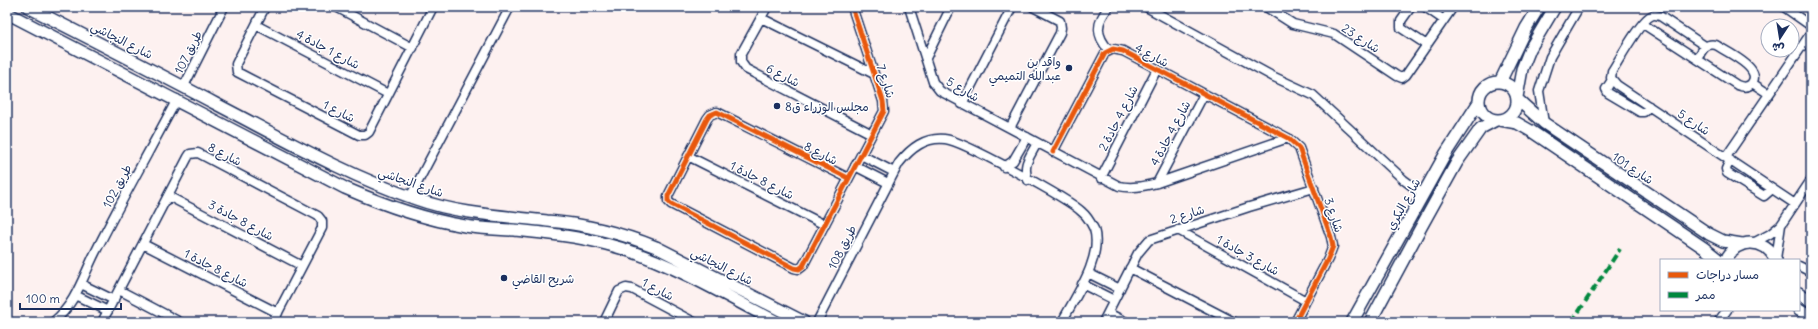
<svg xmlns="http://www.w3.org/2000/svg" width="1818" height="329" font-family="Delius,'Playpen Sans Arabic',sans-serif">
  <style>
    .lines { fill: none; stroke-linecap: round; stroke-linejoin: round }
    .street-casing { stroke: #1b2f5e; stroke-width: 11 }
    .secondary-casing { stroke: #1b2f5e; stroke-width: 14 }
    .street { stroke: #fff; stroke-width: 8 }
    .secondary { stroke: #fff; stroke-width: 11 }
    .quiet { stroke: #00873e; stroke-width: 4; stroke-dasharray: 8 4; stroke-linecap: butt }
    .cycleway-casing { stroke: #fff; stroke-width: 8 }
    .cycleway { stroke: #e8590c; stroke-width: 5 }
    .poi-dot { fill: #1b2f5e; stroke: #fff; stroke-width: 1.5 }
    .labels { text-anchor: middle; dominant-baseline: central; stroke-width: 3; stroke-linejoin: round; paint-order: stroke }
    .street-label { font-size: 12px; fill: #1b2f5e; stroke: #fff }
    .poi-label { font-size: 12px; fill: #1b2f5e; stroke: #fff; text-anchor: start }
  </style>
  <rect width="100%" height="100%" fill="#fdf1f0"/>
  <filter id="ink" filterUnits="userSpaceOnUse"><feTurbulence type="fractalNoise" baseFrequency=".025" numOctaves="2"/><feDisplacementMap in="SourceGraphic" scale="8" xChannelSelector="R" yChannelSelector="G"/><feConvolveMatrix kernelMatrix="1 2 1 2 8 2 1 2 1" color-interpolation-filters="sRGB"/></filter>
  <g filter="url(#ink)">
    <g class="lines">
      <defs>
        <path id="street" d="M265,7L236,64L237,72L359,135H365L369,132L433,7
          M336,7L413,48
          M767,7L741,54V62L746,69L872,134
          M909,7L933,82L940,91L1119,186C1132,189 1144,186 1157,183L1288,138
          M1109,7C1096,22 1095,35 1109,50
          M1146,7L1272,76L1313,95L1404,180L1423,194
          M1266,7L1293,24L1334,34L1397,76L1402,78L1406,75L1453,7
          M1411,7L1401,21V28L1427,45
          M1425,7L1444,20
          M1784,7L1811,26
          M761,18L874,74
          M1643,24L1737,85C1742,87 1747,88 1751,84C1765,69 1725,51 1716,45C1705,42 1702,51 1697,59
          M256,25L388,94
          M1705,46L1660,16C1656,15 1654,14 1651,16C1641,20 1619,60 1612,71L1611,78L1617,85L1795,204
          M926,58L951,7
          M1612,80L1606,89L1608,93L1640,112H1644L1649,106
          M1752,83L1769,94
          M184,86L224,7
          M962,104L1012,7
          M1544,123L1539,91L1550,57L1579,7
          M1010,128L1060,33L1061,28L1060,21L1033,7
          M1053,152L1105,53L1113,49L1123,51L1288,138L1299,148L1331,237L1333,246L1328,259L1295,322
          M861,155L894,172
          M688,156L825,225
          M1726,157L1811,33
          M1730,160L1726,169L1727,173L1764,196L1772,189
          M855,166L888,183
          M1004,167L1013,161L1027,137
          M848,178L717,112L710,115L707,119L668,196V201L671,204L794,268L799,269L803,266L884,111L883,101L852,7
          M1101,178L1157,69
          M1028,180C1022,164 1030,157 1037,143
          M1157,183L1204,94
          M168,196L302,266
          M410,197L510,7
          M1178,230L1306,301
          M1753,243L1770,234L1781,225L1811,180
          M143,244L278,313
          M1776,259L1781,225
          M1799,266L1811,272
          M1130,268L1234,322
          M1088,273L1120,289
          M81,284L114,300
          M1082,284L1114,300
          M119,290L180,322
          M75,295L108,311
          M1108,313L1126,322
          M53,322C75,305 83,277 95,253C121,201 150,150 177,99
          M102,322L188,157L190,154L198,153L318,216L322,221V228L273,322
          M604,322L619,291L626,288L632,289L694,322
          M817,322L899,163C911,148 925,137 945,139C961,140 1069,199 1082,212C1087,216 1091,223 1094,229C1103,258 1075,297 1062,322
          M1103,322L1138,253L1149,240L1249,207L1314,188
          M1718,322L1727,310"/>
        <path id="secondary" d="M28,7C91,39 154,71 216,104C282,138 346,175 416,199C458,214 503,216 547,221C585,224 621,233 656,247L804,322
          M7,13L345,188C384,205 423,219 465,226C481,229 497,229 514,230C544,233 576,236 606,244C666,259 722,294 777,322
          M1479 101a19 19 0 1 1 38 0a19 19 0 1 1-38 0Z
          M1500,82L1526,28L1539,7
          M1517,97L1522,69L1530,49L1555,7
          M1517,99L1544,123L1709,234L1723,241L1742,244
          M1500,120L1517,123L1531,131L1704,248L1719,260
          M1726,260C1737,237 1765,238 1776,260
          M1799,293L1811,301
          M1799,310L1811,317
          M1352,322L1446,153L1479,102
          M1370,322L1420,229L1457,162L1481,128L1496,120"/>
      </defs>
      <use href="#street" class="street-casing"/>
      <use href="#secondary" class="secondary-casing"/>
      <use href="#street" class="street"/>
      <use href="#secondary" class="secondary"/>
      <path class="quiet" d="M1572,322L1620,249"/>
      <defs>
        <path id="cycleway" d="M1053,152L1105,53L1113,49L1123,51L1288,138L1299,148L1331,237L1333,246L1328,259L1295,322
          M848,178L717,112L710,115L707,119L668,196V201L671,204L794,268L799,269L803,266L884,111L883,101L852,7"/>
      </defs>
      <use href="#cycleway" class="cycleway-casing"/>
      <use href="#cycleway" class="cycleway"/>
    </g>
  </g>
  <g class="poi-dot">
    <circle cx="1069" cy="68" r="4"/>
    <circle cx="777" cy="106" r="4"/>
    <circle cx="504" cy="278" r="4"/>
  </g>
  <g class="labels">
    <g class="street-label">
      <text transform="translate(1361 38) rotate(33)">شارع 23</text>
      <text transform="translate(122 40) rotate(27)">شارع النجاشي</text>
      <text transform="translate(328 49) rotate(28)">شارع 1 جادة 4</text>
      <text transform="translate(188 52) rotate(-63)">طريق 107</text>
      <text transform="translate(1152 55) rotate(28)">شارع 4</text>
      <text transform="translate(783 75) rotate(27)">شارع 6</text>
      <text transform="translate(886 81) rotate(72)">شارع 7</text>
      <text transform="translate(963 89) rotate(31)">شارع 5</text>
      <text transform="translate(339 111) rotate(27)">شارع 1</text>
      <text transform="translate(1118 118) rotate(-63)">شارع 4 جادة 2</text>
      <text transform="translate(1694 122) rotate(34)">شارع 5</text>
      <text transform="translate(1170 133) rotate(-62)">شارع 4 جادة 4</text>
      <text transform="translate(821 153) rotate(27)">شارع 8</text>
      <text transform="translate(225 154) rotate(27)">شارع 8</text>
      <text transform="translate(1633 168) rotate(34)">شارع 101</text>
      <text transform="translate(762 180) rotate(27)">شارع 8 جادة 1</text>
      <text transform="translate(411 182) rotate(19)">شارع النجاشي</text>
      <text transform="translate(117 186) rotate(-62)">طريق 102</text>
      <text transform="translate(1403 204) rotate(-61)">شارع البكري</text>
      <text transform="translate(1187 214) rotate(-18)">شارع 2</text>
      <text transform="translate(1334 215) rotate(71)">شارع 3</text>
      <text transform="translate(241 220) rotate(28)">شارع 8 جادة 3</text>
      <text transform="translate(842 247) rotate(-63)">طريق 108</text>
      <text transform="translate(1248 255) rotate(29)">شارع 3 جادة 1</text>
      <text transform="translate(722 266) rotate(27)">شارع النجاشي</text>
      <text transform="translate(216 268) rotate(27)">شارع 8 جادة 1</text>
      <text transform="translate(658 289) rotate(28)">شارع 1</text>
    </g>
    <g class="poi-label">
      <text x="1061" y="61" text-anchor="end">واقد بن<tspan x="1061" dy="14">عبدالله التميمي</tspan></text>
      <text x="785" y="106">مجلس الوزراء ق8</text>
      <text x="512" y="278">شريح القاضي</text>
    </g>
  </g>
  <rect width="1818" height="329" fill="none" stroke="#fff" stroke-width="24"/>
  <rect x="12" y="12" width="1794" height="305" fill="none" stroke="#1b2f5e" stroke-width="1.5" filter="url(#ink)"/>
  <rect x="1660" y="259" width="140" height="52" fill="#ffffff" stroke="#a4acbf"/>
  <rect x="1668" y="272" width="20" height="6" fill="#e8590c" stroke="#a4acbf"/>
  <text x="1696" y="279" font-size="12" fill="#1b2f5e">مسار دراجات</text>
  <rect x="1668" y="292" width="20" height="6" fill="#00873e" stroke="#a4acbf"/>
  <text x="1696" y="299" font-size="12" fill="#1b2f5e">ممر</text>
  <g transform="translate(1780 38) rotate(192)"><circle r="19" fill="#ffffff" stroke="#a4acbf"/>
  <path d="M0-3L7 15L0 10L-7 15Z" fill="#1b2f5e"/>
  <text y="-6" font-size="11" font-weight="bold" text-anchor="middle" fill="#1b2f5e">ش</text>
  </g>
  <path d="M20 303v6h101v-6" fill="none" stroke="#1b2f5e" stroke-width="2"/>
  <text x="26" y="303" font-size="12" fill="#1b2f5e" stroke="#ffffff" stroke-width="3" paint-order="stroke">100 m</text>
</svg>
